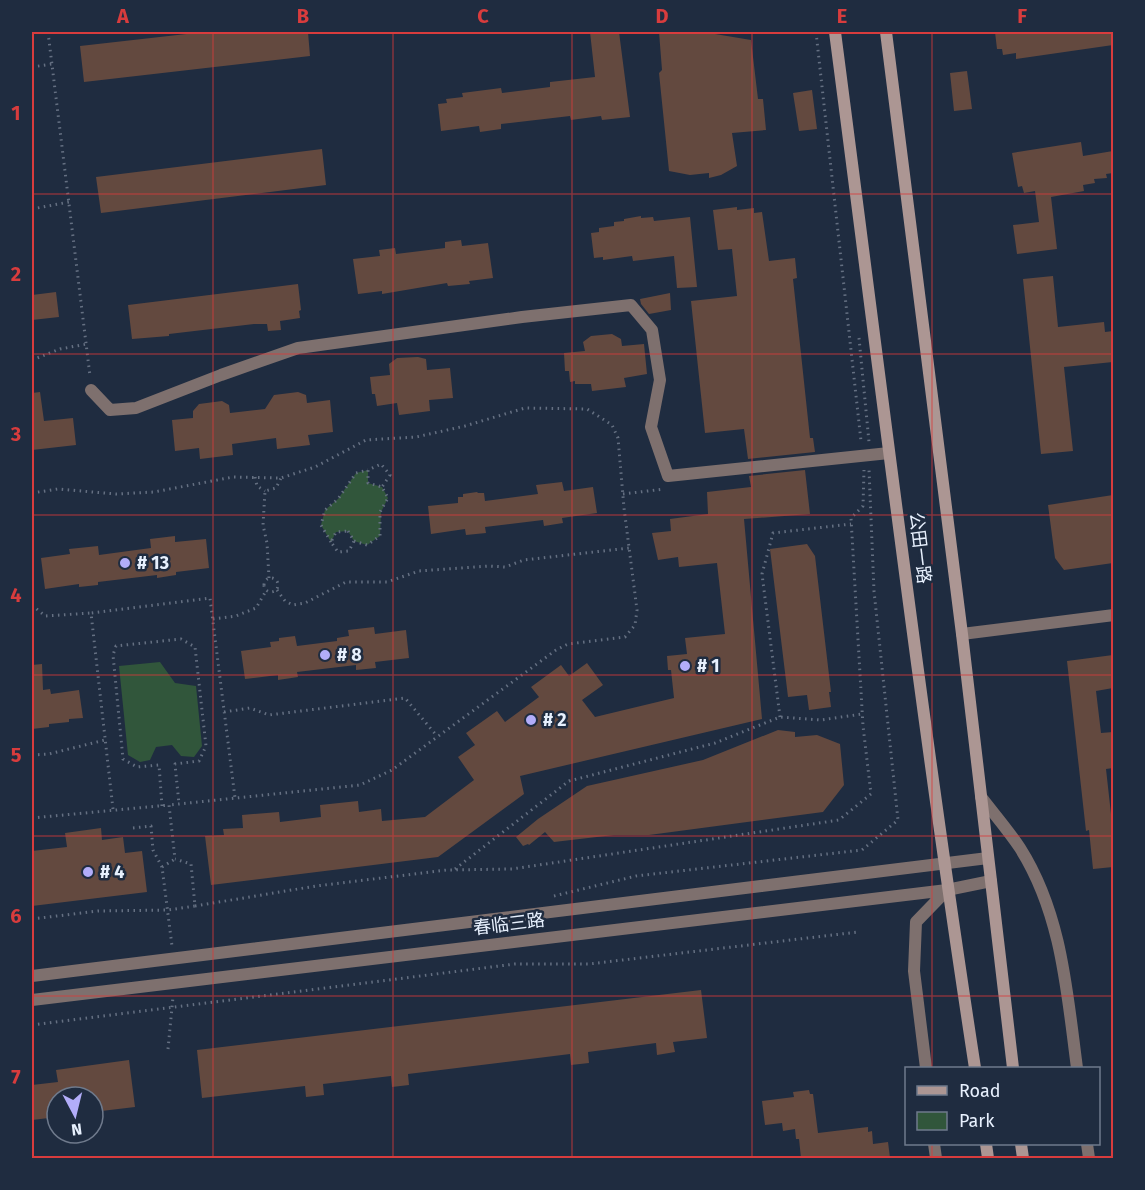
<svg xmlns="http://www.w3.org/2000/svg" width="1145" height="1190" font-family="'Fira Sans','Noto Sans SC',sans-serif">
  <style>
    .green { fill: #31563b }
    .building { fill: #63493f }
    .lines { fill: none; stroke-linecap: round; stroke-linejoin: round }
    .path { stroke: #657082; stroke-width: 3; stroke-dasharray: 1.5 4.5; stroke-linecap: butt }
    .minor { stroke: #7e706e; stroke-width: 12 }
    .tertiary { stroke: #7e706e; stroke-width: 12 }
    .secondary { stroke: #ac9693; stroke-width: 12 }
    .grid { fill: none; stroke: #d83c3d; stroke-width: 1.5; stroke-opacity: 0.55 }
    .poi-dot { fill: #b2adf9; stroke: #1f2c40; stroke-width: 2 }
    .labels { text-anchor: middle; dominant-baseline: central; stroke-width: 5; stroke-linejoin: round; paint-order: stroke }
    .street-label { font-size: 18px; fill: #e7f0fd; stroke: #1f2c40 }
    .poi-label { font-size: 18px; font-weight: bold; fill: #e7f0fd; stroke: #1f2c40; text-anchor: start }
    .neatline { fill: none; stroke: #d83c3d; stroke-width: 2 }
    .grid-label { font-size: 20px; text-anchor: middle; font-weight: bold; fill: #d83c3d }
  </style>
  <rect width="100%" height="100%" fill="#1f2c40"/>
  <path class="green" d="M368,470V483L382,487L388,498L381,512L380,536L367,545L354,541L348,531L336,532L331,542L321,525L325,510L338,499L356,473Z
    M160,662L175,683L196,686L202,746L194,757L181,756L172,745L156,747L150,760L140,762L128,755L119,666Z"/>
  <path class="building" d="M204,32H308L310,56L84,82L80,46Z
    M590,32H619L630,117L602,120L601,116L571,120L570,116L501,124V129L480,132L479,126L441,131L438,104L447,103L446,99L463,97L462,93L501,88L502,93L550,87V82L595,77Z
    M659,32H703L751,40L758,99H763L766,130L732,133L737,166L721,175L709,178V173L690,175L669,171L659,73L662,70Z
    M995,32H1113V45L1016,59V53L1003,55L1002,49H997Z
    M967,71L972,109L954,111L950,73Z
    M812,90L817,129L799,131L793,93Z
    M1081,142L1083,156L1113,151V173L1106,174L1107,178L1094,179L1095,183L1083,185L1084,191L1051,197L1057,249L1017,254L1013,225L1039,222L1035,191L1024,193L1022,186L1018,187L1012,153Z
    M322,149L326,185L101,213L96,177Z
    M737,207V210L754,208V213L762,212L769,261L795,258L797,278L793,279L810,438H813L815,452L748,459L744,429L705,433L691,301L737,296L732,249L718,250L713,210Z
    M641,216V218L653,217L654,221L690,217L697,287L677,288L674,256L633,261L632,256L603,260V257L594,258L591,233L599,232V228L614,226V222L624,221V219Z
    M461,240L462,246L488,243L493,278L469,281L470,284L448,286L447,283L382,294V291L358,294L353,259L380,256L379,250L395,248L396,254L445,248V242Z
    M1053,276L1058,327L1104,322L1105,332L1113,331V362L1064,367L1073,451L1041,454L1023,279Z
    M298,284L301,310L299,311L300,318L280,321L281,330L268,331L267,324H254L169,334V336L132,339L128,305Z
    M56,292L59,317L32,320V295Z
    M670,293L671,310L649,314L641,304L640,299Z
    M612,334L621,339L622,346L644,344L647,374L624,378L626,387L592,391L591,384H575V381L570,382L569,371H565L564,353L585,351L583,342L591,336Z
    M418,357L426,359L427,370L450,368L453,398L429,400L430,411L399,415L397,403L377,406L375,394H372L370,377L390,375L389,364L397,358Z
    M40,392L44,421L73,418L76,445L32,450V393Z
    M298,392L306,395L307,403L330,400L333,432L308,435L310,445L277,449L276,438L232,444L233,455L200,459L199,448L175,451L172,420L193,418V411L199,404L222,401L229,405L230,413L265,409L274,395Z
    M805,470L810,514L744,519L762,719L520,776L524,794L438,857L211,885L205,836L224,835L223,829L243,828L242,815L279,812L280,822L321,817L320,805L358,801L359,812L381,809L382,821L425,817L474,780L458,757L475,745L466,733L497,711L505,722L539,697L531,687L561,665L569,676L587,663L603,685L582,700L595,717L674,698L671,670H668L667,656L687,654L685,638L725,634L717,563L679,567L678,557L658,560L652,533L671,531L670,519L708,514L707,492L751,487L749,476Z
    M562,482L564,491L593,487L597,513L562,518L563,523L544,526L543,520L485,527L486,533L466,535L465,529L431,534L428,506L458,503V497H463V494L477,492L478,493H484L485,501L538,494L536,485Z
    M1113,495V563L1064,570L1055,558L1048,505Z
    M175,536V542L206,539L209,568L176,572V575L157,578V575L98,582V585L79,587V584L45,589L41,558L70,554L69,549L98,546L99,555L151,548L150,539Z
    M807,544L815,556L831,692H829L831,707L809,710L807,695L788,697L770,549Z
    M374,627L375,634L406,630L409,658L375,662L376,668L356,670V665L297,672L298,677L278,680V675L245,679L241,651L271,647L270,642L279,641V638L295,636L297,646L337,641V638L349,636L348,630Z
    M1113,655V688L1096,691L1101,733L1113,732V768L1106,769L1113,832V867L1093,869L1089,830L1086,831L1067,661Z
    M42,664L43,690L50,689L51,694L79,690L83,718L69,719V722L49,724V727L32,729V665Z
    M778,730L795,732V737L817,735L840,744L844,785L823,812L649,835H614L554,842L545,832L529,845L528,844L523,846L516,837L538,819L587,786L703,760Z
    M101,828L102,840L123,837L125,853L142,851L147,892L32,906V851L67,847L65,833Z
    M701,990L707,1038L673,1042L675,1052L657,1055L656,1043L588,1052L589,1063L571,1065L570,1054L408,1074L409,1085L392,1087L391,1076L323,1084L324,1095L306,1097L305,1086L202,1098L197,1050Z
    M129,1060L135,1107L93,1112V1097H57V1117L32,1120V1085L58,1082L56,1070Z
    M809,1090L810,1094H813L818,1133L868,1127V1132L872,1131L873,1144L888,1142L890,1158H801L799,1139H796L795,1129L783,1131L782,1123L765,1125L762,1101L794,1097L793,1092Z"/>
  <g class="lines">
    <path class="path" d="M48,32L90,376
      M816,32L861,441
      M32,67L52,64
      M32,209L69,202
      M859,338L869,442
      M32,360L60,349L87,344
      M255,477L257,486L265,491
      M32,493L58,489L116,494L154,492L233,477L281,478L315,467L366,440L416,437L465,426L525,408L587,409L612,425L618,438L624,508L637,610L635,625L625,637L568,644L556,650L392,770L360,785L169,805
      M623,494L664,489
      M348,531L354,541L349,551L338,552L331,542L336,532Z
      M354,541L367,545L380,536V512L388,498L382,487L368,483V470L381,464L390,475L382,487
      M331,542L321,525L325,510L338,499L356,473L368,470
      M264 585a7 7 0 1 1 14 0a7 7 0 1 1-14 0Z
      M269,578L267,543L263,525L265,491L276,488L281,478
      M277,590L285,601L293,605L305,603L346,582H387L419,571L489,566L505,567L524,560L629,548
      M32,605L45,616L91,613
      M213,619L236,616L256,608L266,591
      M224,712L250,708L269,715L405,698L437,736
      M780,717L762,574L773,533L851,524
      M32,755L49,754L105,740
      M162,806L159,765L137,767L123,759L113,655L116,646L181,639L195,647L206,746L199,761L175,764L179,804
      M113,809L91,613L210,598L235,798
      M32,818L169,805L175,859
      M133,828L151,826L153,850L162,867L172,946
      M162,867L175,859
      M455,869L569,781L715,743L780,717L821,720L862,714
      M554,896L636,876L862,850L898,820L874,591L869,470
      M195,906L316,886L447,870L512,869L839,820L871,794L863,726L851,518L863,506L864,470
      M32,919L98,911L168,910L195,906L191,864L175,859
      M32,1025L515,964H589L858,932
      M168,1049L173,997"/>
    <path class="minor" d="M91,390L110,410L136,408L221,375L298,348L522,317L631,305L652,330L660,380L651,427L668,476L889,453"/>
    <path class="tertiary" d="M962,634L1114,615
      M981,797C994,814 1008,830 1020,848C1062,914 1067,993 1077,1068
      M32,976L988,858
      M32,1000L947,890L991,881
      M926,1068L914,971L916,922L947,890
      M934,1144L936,1158
      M1087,1144L1089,1158"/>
    <path class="secondary" d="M835,32C880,377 922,724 975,1068
      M886,32L962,634L1013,1068
      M986,1144L988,1158
      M1021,1144L1023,1158"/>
  </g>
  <path class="grid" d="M213,32V1158M393,32V1158M572,32V1158M752,32V1158M932,32V1068M32,194H1114M32,354H1114M32,515H1114M32,675H1114M32,836H1114M32,996H1114M932,1144V1158"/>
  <g class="poi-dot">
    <circle cx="125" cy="563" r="6"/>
    <circle cx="325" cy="655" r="6"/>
    <circle cx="685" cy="666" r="6"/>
    <circle cx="531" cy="720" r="6"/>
    <circle cx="88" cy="872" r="6"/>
  </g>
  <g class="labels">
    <g class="street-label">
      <text transform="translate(920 548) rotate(83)">公田一路</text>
      <text transform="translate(509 924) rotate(-7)">春临三路</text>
    </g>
    <g class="poi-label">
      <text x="137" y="563"># 13</text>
      <text x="337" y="655"># 8</text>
      <text x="697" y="666"># 1</text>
      <text x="543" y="720"># 2</text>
      <text x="100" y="872"># 4</text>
    </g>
  </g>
  <rect width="1145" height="1190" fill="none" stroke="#1f2c40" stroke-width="66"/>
  <rect x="905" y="1067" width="195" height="78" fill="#1f2c40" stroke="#6f7a8c" stroke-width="1.5"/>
  <rect x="917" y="1086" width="30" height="9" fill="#ac9693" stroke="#6f7a8c" stroke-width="1.5"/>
  <text x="959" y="1097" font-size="18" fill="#e7f0fd">Road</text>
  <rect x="917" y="1112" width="30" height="18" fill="#31563b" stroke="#6f7a8c" stroke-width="1.5"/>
  <text x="959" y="1127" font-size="18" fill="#e7f0fd">Park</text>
  <g transform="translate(75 1115) rotate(173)"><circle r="28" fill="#1f2c40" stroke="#6f7a8c" stroke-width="1.5"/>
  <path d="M0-4.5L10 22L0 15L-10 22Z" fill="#b2adf9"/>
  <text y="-9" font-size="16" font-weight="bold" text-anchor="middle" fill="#e7f0fd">N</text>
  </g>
  <rect x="33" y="33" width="1079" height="1124" class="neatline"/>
  <g class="grid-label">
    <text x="123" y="23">A</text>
    <text x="303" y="23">B</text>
    <text x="483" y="23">C</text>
    <text x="662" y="23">D</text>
    <text x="842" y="23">E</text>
    <text x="1022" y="23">F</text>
    <text x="16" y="120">1</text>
    <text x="16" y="281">2</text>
    <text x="16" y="441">3</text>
    <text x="16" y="602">4</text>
    <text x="16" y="762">5</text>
    <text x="16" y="923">6</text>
    <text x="16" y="1084">7</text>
  </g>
</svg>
